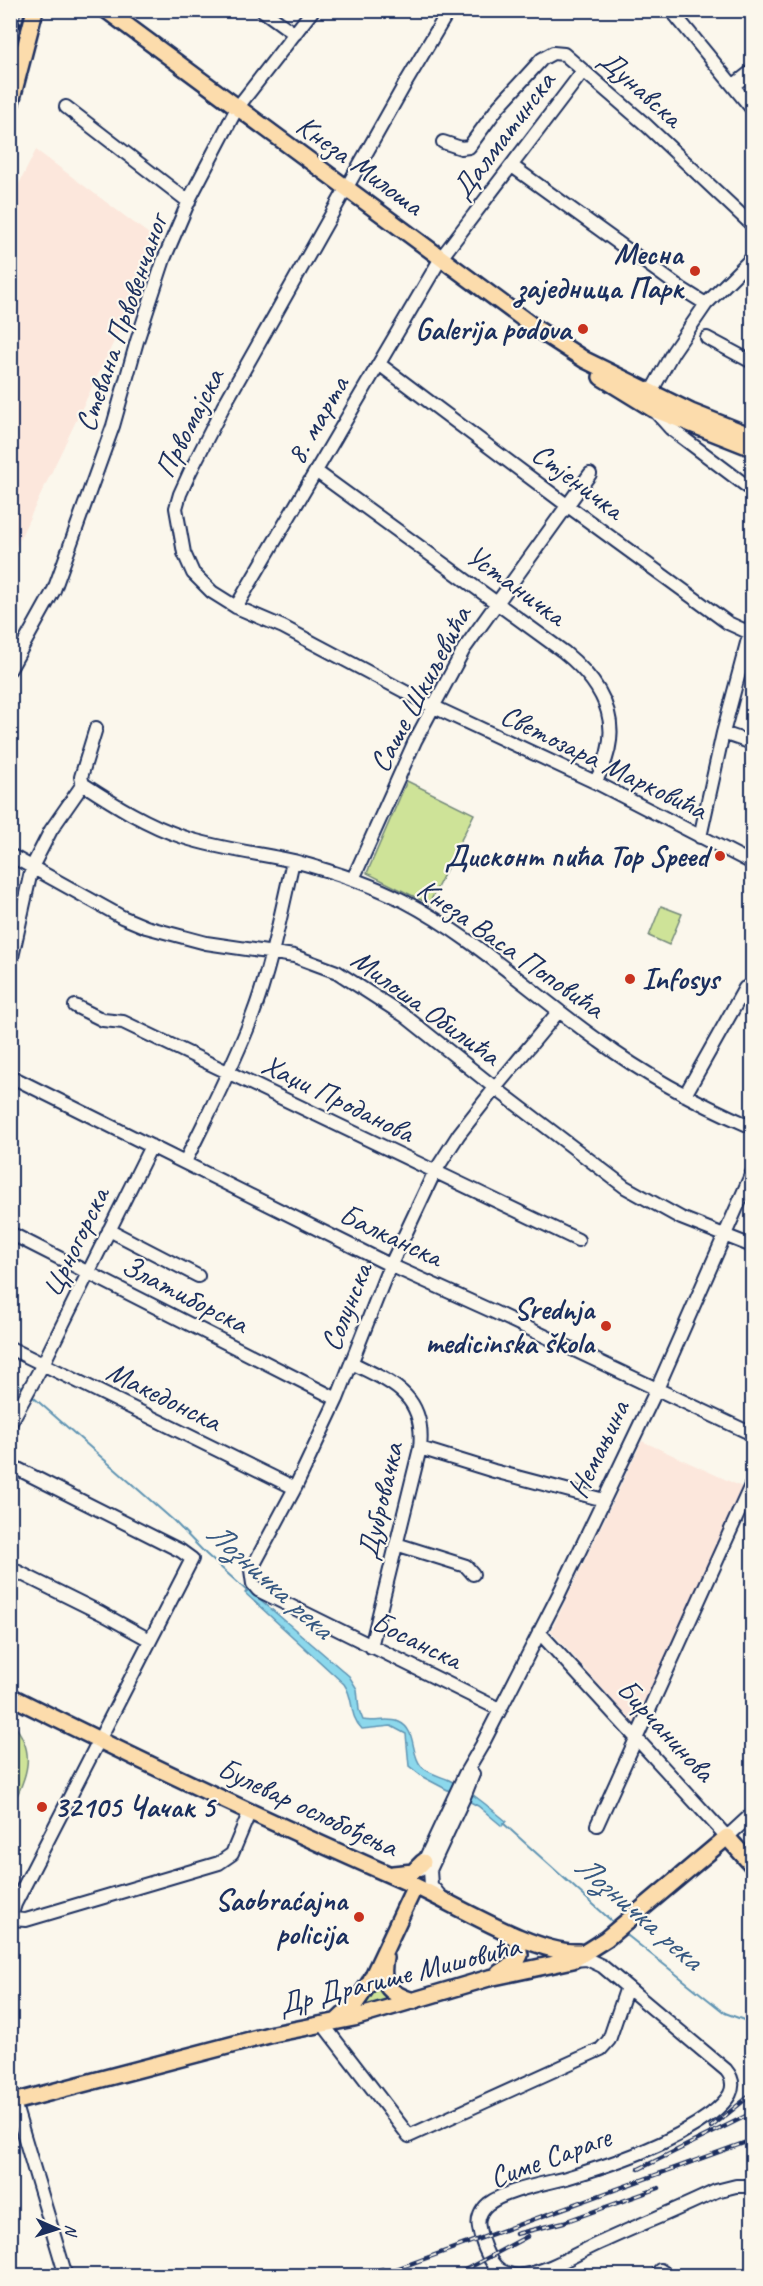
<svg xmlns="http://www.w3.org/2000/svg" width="763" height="2286" font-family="Caveat,sans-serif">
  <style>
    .built { fill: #fce7dc }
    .green { fill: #cee398; stroke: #74897b; stroke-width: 1.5 }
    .water { fill: #8cd8ec; stroke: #5f94b3; stroke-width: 1.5 }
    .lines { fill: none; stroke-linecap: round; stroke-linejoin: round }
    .stream { stroke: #5f94b3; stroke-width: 2 }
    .minor-casing { stroke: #1b2f5e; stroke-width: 16 }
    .major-casing { stroke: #1b2f5e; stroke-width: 20 }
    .minor { stroke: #fbf7ec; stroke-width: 12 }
    .major { stroke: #fcdcac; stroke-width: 15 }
    .rail-casing { stroke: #1b2f5e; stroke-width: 4.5 }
    .rail { stroke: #fbf7ec; stroke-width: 2; stroke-dasharray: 7; stroke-linecap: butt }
    .poi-dot { fill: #c8321e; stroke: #fbf7ec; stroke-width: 2 }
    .labels { text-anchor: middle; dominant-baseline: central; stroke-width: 4.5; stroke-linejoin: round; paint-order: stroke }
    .street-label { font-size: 30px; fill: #1b2f5e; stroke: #fbf7ec }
    .poi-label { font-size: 30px; font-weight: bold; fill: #1b2f5e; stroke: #fbf7ec; text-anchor: end }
    .water-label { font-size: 32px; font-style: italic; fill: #375982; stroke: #fbf7ec }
  </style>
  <rect width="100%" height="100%" fill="#fbf7ec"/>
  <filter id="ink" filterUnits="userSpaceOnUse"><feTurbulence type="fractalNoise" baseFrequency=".0167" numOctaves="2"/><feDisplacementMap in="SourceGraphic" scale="12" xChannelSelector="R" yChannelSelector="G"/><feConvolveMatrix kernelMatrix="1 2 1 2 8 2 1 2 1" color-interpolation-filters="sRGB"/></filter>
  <g filter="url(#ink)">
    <path class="built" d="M36,150L161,243L11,557V200Z
      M642,1441L744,1488L634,1724L551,1631Z"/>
    <path class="green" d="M407,781L474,814L429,904L367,873Z
      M661,906L682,914L669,945L649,936Z
      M11,1721C38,1752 27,1776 11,1808Z
      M377,1978L380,1989L390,1995V2000L356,2009Z"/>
    <path class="water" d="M248,1589L349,1676L357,1689L359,1710L363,1720C375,1723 387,1717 399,1722C417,1730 410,1753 421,1766C427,1773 440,1776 449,1780C470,1791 488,1806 506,1821L502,1826L478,1806L423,1777L409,1766L406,1734L391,1726L362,1729C348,1715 355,1699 344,1684L245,1593Z"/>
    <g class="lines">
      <path class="stream" d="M10,1377L22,1387
        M33,1397L174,1521L206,1554L247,1591
        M503,1823L615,1924
        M623,1932L725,2013L752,2023"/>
      <defs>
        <path id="minor" d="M262,10L295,34
          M449,10L405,84L223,407L190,472L180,494L176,508L184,553L193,573L212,592L236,607L283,627L432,706L595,782L752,863
          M671,10L752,109
          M734,85L752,71
          M66,107L189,202
          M443,142L461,148L469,147L499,106L542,59L553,53L564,54L645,124L752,225
          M512,166L682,289L706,304
          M752,258L706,304L673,352L651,392L650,399L653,409L670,428L752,490
          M707,338L752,362
          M379,364L568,506L728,623L750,633
          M317,472L564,652C608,688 626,730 595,782
          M236,607L441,258L583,71
          M10,669L54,590L113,426L137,341L164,259L191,196L237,108L313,10
          M96,728L81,777L83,784C115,805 147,825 183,837C219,849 257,853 294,861C331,871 369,883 404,901C475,938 534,995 599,1041C646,1076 699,1104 752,1127
          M723,733L752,743
          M700,837L723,733L752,624
          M10,855L122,917L146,927L206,943L294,956L337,972L405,1016L495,1088L625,1187L681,1218L752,1246
          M353,879L415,741L464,649L590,474
          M10,966L32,867L51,830L83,784
          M75,1006L103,1020L123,1022L578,1240
          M10,1076L390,1265L494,1312L752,1434
          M685,1095L745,988L752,986
          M185,1162C208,1114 233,1067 252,1017C271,967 281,913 293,861
          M109,1230L198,1276
          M10,1233L337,1399
          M10,1348L295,1488
          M352,1363C393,1383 426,1396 420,1448L371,1647
          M10,1424L43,1364L151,1146
          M420,1448L494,1471L604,1500
          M10,1465L181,1551L192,1559L15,1904L10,1920
          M396,1544L466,1566L473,1574
          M10,1568L101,1613L150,1640
          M539,1632L727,1837L752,1814
          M499,1709L258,1590L253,1584L251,1570L295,1488L337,1399L386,1275L434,1173L459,1134L495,1088L559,1011
          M597,1825L752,1483
          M420,1870L465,1774L482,1745L558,1596L657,1389L752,1173
          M441,1897L431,1885L430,1870L464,1797L473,1774
          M11,1919L26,1920L219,1863L232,1854L250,1811
          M573,1960L587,1959L602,1966L726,2070C741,2088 726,2102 711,2114C669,2145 616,2163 566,2178C543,2184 507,2190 488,2204C481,2210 477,2219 479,2228C482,2244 490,2268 506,2273C511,2275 518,2276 524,2275C552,2270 578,2252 604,2241C641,2224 679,2209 716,2191L736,2186H752
          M322,2023L409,2136L601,2049L609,2040L627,1987
          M14,2102L66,2276
          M660,2270L669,2276"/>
        <path id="major" d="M106,10L537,329L585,360L691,412L752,436
          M10,106L35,10
          M601,377L653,409L752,448
          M10,1696C140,1761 271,1823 404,1881C449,1900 534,1955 579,1952
          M393,1874L413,1872L423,1862
          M385,1958C380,1985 388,1993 413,2001
          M499,1973L517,1961L520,1955L517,1941L509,1933
          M337,2021L355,2004L370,1982L415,1886
          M10,2103L273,2034L354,2018L489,1978L573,1960L606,1939L727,1837L752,1865"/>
      </defs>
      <use href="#minor" class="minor-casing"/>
      <use href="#major" class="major-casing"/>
      <use href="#minor" class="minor"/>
      <use href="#major" class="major"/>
      <defs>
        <path id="rail" d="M10,62L23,10
          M711,2127L752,2094
          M639,2169L752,2113
          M516,2234L564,2222L659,2188
          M362,2276L382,2269
          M377,2276L752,2140
          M454,2276L528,2236"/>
      </defs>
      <use href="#rail" class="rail-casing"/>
      <use href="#rail" class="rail"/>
    </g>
  </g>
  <g class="poi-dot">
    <circle cx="695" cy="271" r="6"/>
    <circle cx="583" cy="329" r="6"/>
    <circle cx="720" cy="856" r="6"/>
    <circle cx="630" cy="979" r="6"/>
    <circle cx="606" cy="1326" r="6"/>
    <circle cx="42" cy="1807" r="6"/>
    <circle cx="359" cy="1917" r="6"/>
  </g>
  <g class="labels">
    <g class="street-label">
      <text transform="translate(641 88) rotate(42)">Дунавска</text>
      <text transform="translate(503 135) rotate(-53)">Далматинска</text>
      <text transform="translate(360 165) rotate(36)">Кнеза Милоша</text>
      <text transform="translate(121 323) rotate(-71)">Стевана Првовенчаног</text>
      <text transform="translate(317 420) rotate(-60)">8. марта</text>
      <text transform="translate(189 423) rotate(-63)">Првомајска</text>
      <text transform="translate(578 481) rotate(37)">Стјеничка</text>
      <text transform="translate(516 585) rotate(36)">Устаничка</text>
      <text transform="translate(420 689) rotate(-62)">Саше Шкиљевића</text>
      <text transform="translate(604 762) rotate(26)">Светозара Марковића</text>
      <text transform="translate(511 948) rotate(35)">Кнеза Васа Поповића</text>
      <text transform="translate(426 1007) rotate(36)">Милоша Обилића</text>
      <text transform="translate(338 1098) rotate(26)">Хаџи Проданова</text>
      <text transform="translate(391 1235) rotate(25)">Балканска</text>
      <text transform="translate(75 1242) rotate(-64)">Црногорска</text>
      <text transform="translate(185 1294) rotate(27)">Златиборска</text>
      <text transform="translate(346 1307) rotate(-68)">Солунска</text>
      <text transform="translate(164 1396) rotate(26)">Македонска</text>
      <text transform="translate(598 1449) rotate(-64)">Немањина</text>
      <text transform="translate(380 1501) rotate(-77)">Дубровачка</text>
      <text transform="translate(417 1640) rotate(26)">Босанска</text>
      <text transform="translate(666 1730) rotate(47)">Бирчанинова</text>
      <text transform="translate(308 1807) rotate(25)">Булевар ослобођења</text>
      <text transform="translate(399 1975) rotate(-14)">Др Драгише Мишовића</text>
      <text transform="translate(550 2157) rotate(-20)">Симе Сараге</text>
    </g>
    <g class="poi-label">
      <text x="683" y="254">Месна<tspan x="683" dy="34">заједница Парк</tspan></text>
      <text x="571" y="329">Galerija podova</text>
      <text x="708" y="856">Дисконт пића Top Speed</text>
      <text x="642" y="979" text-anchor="start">Infosys</text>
      <text x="594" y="1309">Srednja<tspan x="594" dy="34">medicinska škola</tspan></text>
      <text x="54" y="1807" text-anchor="start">32105 Чачак 5</text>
      <text x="347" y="1900">Saobraćajna<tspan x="347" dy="34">policija</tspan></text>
    </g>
    <g class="water-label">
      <text transform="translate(270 1580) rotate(42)">Лозничка река</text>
      <text transform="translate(639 1912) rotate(41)">Лозничка река</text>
    </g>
  </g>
  <rect width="763" height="2286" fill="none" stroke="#fbf7ec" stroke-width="36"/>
  <rect x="18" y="18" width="727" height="2250" fill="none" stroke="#1b2f5e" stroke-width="2" filter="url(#ink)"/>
  <g transform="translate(57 2229) rotate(93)" stroke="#fbf7ec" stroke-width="4.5" paint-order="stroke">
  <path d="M0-4.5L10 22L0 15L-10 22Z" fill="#1b2f5e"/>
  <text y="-9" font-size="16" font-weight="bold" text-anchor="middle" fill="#1b2f5e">N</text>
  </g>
</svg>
